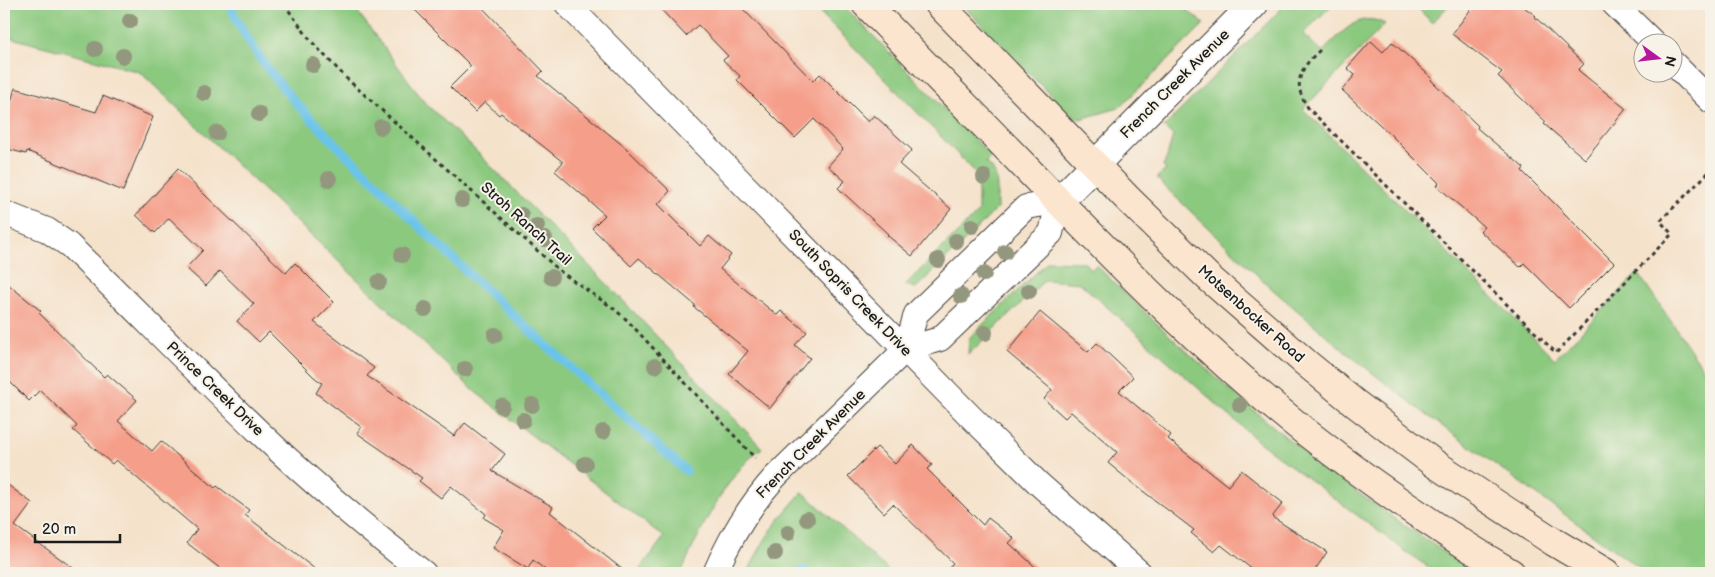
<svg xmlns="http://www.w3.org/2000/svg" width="1715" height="577" font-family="'Balsamiq Sans',sans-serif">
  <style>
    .green { fill: #8bc97f; stroke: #54724e }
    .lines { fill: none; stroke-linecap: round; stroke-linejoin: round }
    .stream { stroke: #6bc3e8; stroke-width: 9 }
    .building { fill: #f59e89 }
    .minor-casing { stroke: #3d3a36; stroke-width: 26 }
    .tertiary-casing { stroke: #3d3a36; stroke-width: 30 }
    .secondary-casing { stroke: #3d3a36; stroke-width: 30 }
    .path { stroke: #3d3a36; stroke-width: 3; stroke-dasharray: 4 4; stroke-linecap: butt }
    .minor { stroke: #fff; stroke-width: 24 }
    .tertiary { stroke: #fff; stroke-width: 28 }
    .secondary { stroke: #fce5cf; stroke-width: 28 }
    .tree { fill: #93977e }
    .labels { text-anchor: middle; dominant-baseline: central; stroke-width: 4; stroke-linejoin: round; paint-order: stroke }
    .street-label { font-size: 15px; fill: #1c1c1c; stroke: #f7f3e8 }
  </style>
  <rect width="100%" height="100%" fill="#f7f3e8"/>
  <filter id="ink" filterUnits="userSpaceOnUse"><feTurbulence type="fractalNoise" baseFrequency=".02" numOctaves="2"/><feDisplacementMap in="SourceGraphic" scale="10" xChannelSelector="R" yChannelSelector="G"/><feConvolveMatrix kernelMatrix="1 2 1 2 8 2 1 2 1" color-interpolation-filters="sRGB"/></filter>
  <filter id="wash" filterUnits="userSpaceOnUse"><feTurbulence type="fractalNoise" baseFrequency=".0096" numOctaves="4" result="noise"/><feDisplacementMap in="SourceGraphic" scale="20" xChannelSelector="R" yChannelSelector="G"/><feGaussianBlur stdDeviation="1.12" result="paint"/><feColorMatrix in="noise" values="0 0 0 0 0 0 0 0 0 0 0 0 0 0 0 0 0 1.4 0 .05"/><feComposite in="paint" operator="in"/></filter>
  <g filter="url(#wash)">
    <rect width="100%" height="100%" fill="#f5e2cb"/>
    <path class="green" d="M4,4H352L425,103L472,147L613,290L762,448C727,473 698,534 681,573H637L664,537L474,391L140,72L4,36Z
      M812,4H842L991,156L986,163C1001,171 996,194 997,209L916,288L905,285L978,212V175Z
      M961,4H1180L1204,24L1119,108L1080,119L1069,114Z
      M1286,4H1333L1303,34L1322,52C1340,36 1357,9 1385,24L1303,109L1555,359L1638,273L1711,380V573H1647L1614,550L1428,416L1347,353L1271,288L1162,184L1157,177L1166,170L1163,166C1167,161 1170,144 1173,136L1164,127Z
      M1414,4H1450L1432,23Z
      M1048,261L1082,262L1086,264L1091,270L1096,265C1169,337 1245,406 1326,469C1375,506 1425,539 1475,573H1438L1413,557L1259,442L1080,283L1045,280L968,355L969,338Z
      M803,492L891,573H748C761,542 779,516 803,492Z"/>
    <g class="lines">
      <path class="stream" d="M229,4C262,78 323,131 380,187C478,286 582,378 686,471
        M803,570L807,573"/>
    </g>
    <g id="blocks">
      <path class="building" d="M409,4H479L543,71L538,76L626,148L670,191L658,204L700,246L709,236L731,255L720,269L777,315L781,311L807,332L795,345L810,358L770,408L729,374L748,351L694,307L695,305L639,258L631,266L592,228L605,215L555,171L563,162L501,113L499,115L485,102L475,112L450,87L471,66Z
        M656,4H738L813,81L820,74L868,122L874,115L912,150L899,164L951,209L912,256L887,235L888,234L838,188L845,181L828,166L843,149L814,119L795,138L737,80L740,76L723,60L728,56L698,25L686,36Z
        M1475,4H1520L1536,16L1535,17L1584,64L1578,70L1626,109L1585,159L1544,124L1546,122L1498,76L1502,72L1452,34Z
        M1371,41L1383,52L1392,42L1432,78L1431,80L1478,126L1477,128L1524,168L1522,171L1614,263L1569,308L1524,263L1520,267L1480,231L1484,227L1437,186L1439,183L1390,134L1342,90L1355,75L1347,68Z
        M15,88L96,112L103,96L153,117L123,191L27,151L26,154L4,148V127Z
        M178,169L286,273L295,263L334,302L314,322L374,368L367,376L454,436L465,423L505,454L492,471L553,507L550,512L627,573H549L533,560L528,569L493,548L504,530L484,518L486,514L451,486L441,498L419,481L422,478L357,433L361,427L316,393L322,383L314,377L269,332L259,342L237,321L254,304L220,271L206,286L186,268L203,250L169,218L155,233L136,215Z
        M4,281L41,311L39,313L104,377L107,374L137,400L118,421L152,451L161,441L215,488L217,486L249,510L245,515L320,573H226L187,543L197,529L116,460L112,464L73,430L77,426L40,390L29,401L4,376Z
        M1040,312L1088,352L1097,343L1133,377L1119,391L1171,435L1168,439L1228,486L1241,470L1283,503L1272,517L1327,552L1313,573H1257L1221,545L1214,552L1191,533L1194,530L1131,482L1108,463L1117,452L1071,412L1065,418L1044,399L1052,390L1007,352Z
        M913,445L932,465L927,469L983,525L988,518L1014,538L1009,543L1042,573H945L953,563L893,504L884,513L848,476L877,447L895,464Z
        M4,482L32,503L15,526L80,573H4Z"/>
    </g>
  </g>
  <g filter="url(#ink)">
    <use href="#blocks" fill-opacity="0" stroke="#3d3a36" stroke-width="1"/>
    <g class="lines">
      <defs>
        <path id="minor" d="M567,4L970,416L1039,484L1140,573
          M1614,4L1653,42
          M1672,62L1711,101
          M4,213L47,230L69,245C133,307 195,371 259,432C311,482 367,529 424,573
          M715,573C730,538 749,506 775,477L906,349L940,339L1051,233L1058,202L1026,207L916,314L906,349"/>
        <path id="tertiary" d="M1058,202L1254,4"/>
        <path id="secondary" d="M866,4C920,60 975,115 1029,171C1118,263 1207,354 1307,433C1372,484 1440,531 1511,573
          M939,4L1128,199L1209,278L1306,363L1356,404L1435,464L1554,542L1606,573"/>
      </defs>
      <use href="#minor" class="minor-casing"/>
      <use href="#tertiary" class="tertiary-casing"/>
      <use href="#secondary" class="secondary-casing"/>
      <path class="path" d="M284,4L311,41L346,78L561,272L613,308L627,320L755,458
        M1320,50C1300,68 1291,84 1309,109L1556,353L1672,234L1660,221L1709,172"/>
      <use href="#minor" class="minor"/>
      <use href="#tertiary" class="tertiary"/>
      <use href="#secondary" class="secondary"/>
    </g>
    <g class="tree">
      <circle cx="130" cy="21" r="8"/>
      <circle cx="95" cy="49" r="8"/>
      <circle cx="123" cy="56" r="8"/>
      <circle cx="313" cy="65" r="8"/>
      <circle cx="204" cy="93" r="8"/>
      <circle cx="259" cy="114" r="8"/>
      <circle cx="381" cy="127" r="8"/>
      <circle cx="217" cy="133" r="8"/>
      <circle cx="984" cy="177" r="8"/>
      <circle cx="329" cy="179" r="8"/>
      <circle cx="462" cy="200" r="8"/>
      <circle cx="521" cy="215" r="8"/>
      <circle cx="537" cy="226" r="8"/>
      <circle cx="972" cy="226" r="8"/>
      <circle cx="545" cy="239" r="8"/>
      <circle cx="956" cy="241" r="8"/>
      <circle cx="1005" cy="252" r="8"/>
      <circle cx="402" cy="255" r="8"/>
      <circle cx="938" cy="260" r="8"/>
      <circle cx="984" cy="274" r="8"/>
      <circle cx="551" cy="277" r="8"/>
      <circle cx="379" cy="282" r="8"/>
      <circle cx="1029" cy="291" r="8"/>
      <circle cx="961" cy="296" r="8"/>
      <circle cx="425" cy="309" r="8"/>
      <circle cx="985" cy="333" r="8"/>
      <circle cx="495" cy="335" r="8"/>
      <circle cx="655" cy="366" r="8"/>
      <circle cx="465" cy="369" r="8"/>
      <circle cx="532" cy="405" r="8"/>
      <circle cx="1240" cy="405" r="8"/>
      <circle cx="502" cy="406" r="8"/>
      <circle cx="523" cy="420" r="8"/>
      <circle cx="603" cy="432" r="8"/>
      <circle cx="585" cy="464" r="8"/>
      <circle cx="807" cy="519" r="8"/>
      <circle cx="788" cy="533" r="8"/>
      <circle cx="775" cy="553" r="8"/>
    </g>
  </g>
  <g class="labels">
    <g class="street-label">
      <text transform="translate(1175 84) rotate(-45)">French Creek Avenue</text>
      <text transform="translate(526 224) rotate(42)">Stroh Ranch Trail</text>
      <text transform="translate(850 293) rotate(46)">South Sopris Creek Drive</text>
      <text transform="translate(1251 314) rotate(42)">Motsenbocker Road</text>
      <text transform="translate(215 389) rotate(44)">Prince Creek Drive</text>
      <text transform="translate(811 444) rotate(-45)">French Creek Avenue</text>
    </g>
  </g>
  <rect width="1715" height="577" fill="none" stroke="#f7f3e8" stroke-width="20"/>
  <g transform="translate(1658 58) rotate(105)"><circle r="24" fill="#f7f3e8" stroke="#9f9d96"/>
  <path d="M0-4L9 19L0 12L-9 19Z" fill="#b5179e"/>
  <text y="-8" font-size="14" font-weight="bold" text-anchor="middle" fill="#1c1c1c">N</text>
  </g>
  <path d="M35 534v8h85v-8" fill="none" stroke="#1c1c1c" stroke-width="2.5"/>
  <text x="42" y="534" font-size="15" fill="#1c1c1c" stroke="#f7f3e8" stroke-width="4" paint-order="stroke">20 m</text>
</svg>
